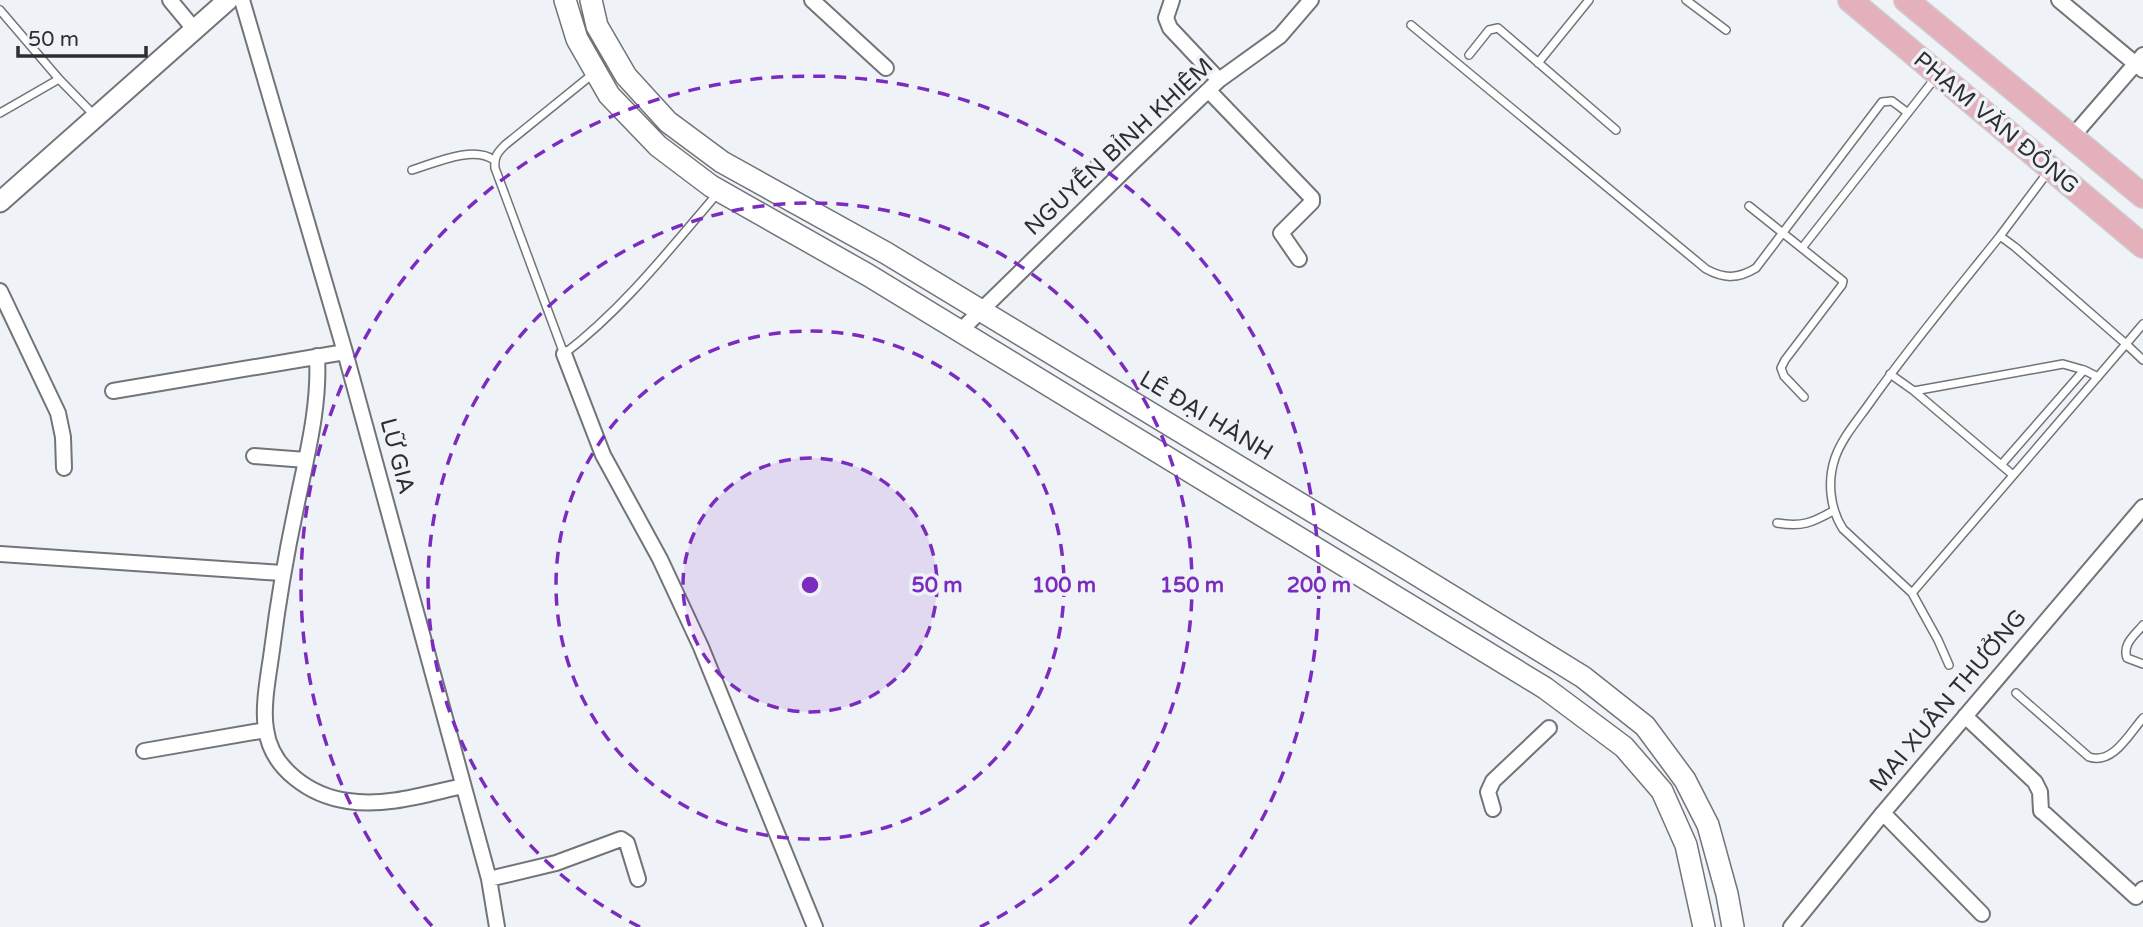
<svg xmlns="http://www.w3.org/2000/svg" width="2143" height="927" font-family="'Varela Round',sans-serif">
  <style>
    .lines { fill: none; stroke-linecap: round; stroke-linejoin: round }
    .service-casing { stroke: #717478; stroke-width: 10 }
    .minor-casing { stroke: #717478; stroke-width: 18 }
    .tertiary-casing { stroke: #717478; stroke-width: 23 }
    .secondary-casing { stroke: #717478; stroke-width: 24 }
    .primary-casing { stroke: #cdcdcd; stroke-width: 26 }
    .service { stroke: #fff; stroke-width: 7 }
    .minor { stroke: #fff; stroke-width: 14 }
    .tertiary { stroke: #fff; stroke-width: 19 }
    .secondary { stroke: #fff; stroke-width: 21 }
    .primary { stroke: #e3b0bc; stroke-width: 23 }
    .ring { fill: none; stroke: #7b2cbf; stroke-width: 3.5; stroke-dasharray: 12 9 }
    .labels { text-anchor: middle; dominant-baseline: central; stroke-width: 7; stroke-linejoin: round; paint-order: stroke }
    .street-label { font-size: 23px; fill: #2d2e30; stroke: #eff2f7 }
    .centre { fill: #7b2cbf; stroke: #eff2f7; stroke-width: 3.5 }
    .ring-label { font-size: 21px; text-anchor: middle; font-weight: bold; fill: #7b2cbf; stroke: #eff2f7; stroke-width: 7; stroke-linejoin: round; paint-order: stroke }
  </style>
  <rect width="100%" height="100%" fill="#eff2f7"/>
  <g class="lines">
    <defs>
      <path id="service" d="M1686,0L1726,30
        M0,10L59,79L95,116
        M1411,25L1706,269C1724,279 1738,279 1756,268L1882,102L1892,101L1908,113
        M1469,55L1489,30L1498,28L1616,130
        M1538,63L1589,0
        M594,73L505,145C497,153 494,157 495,168L564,354C623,309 669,250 717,194
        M0,113L59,79
        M412,170C435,163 473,145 494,160
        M1749,206L1843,281L1842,285L1785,360L1781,368L1784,376L1804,397
        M2000,236L2048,172
        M1802,248L1936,77
        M2143,324L2126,344L1912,593L1843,529C1830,509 1827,481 1835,458C1842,438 1857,421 1869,404C1910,346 1956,291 2000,236L2015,247L2126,344L2143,360
        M1890,374L1914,391L2013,475
        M1914,391L2063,364L2084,370L2098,377
        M2001,465L2084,370
        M1777,523C1802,527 1812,523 1833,511
        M1912,593L1938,640L1949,665
        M2143,625C2135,635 2122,644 2127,658L2143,664
        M2016,693L2089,757C2113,765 2129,734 2143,718"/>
      <path id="minor" d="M170,0L194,29
        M242,0L345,352L489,879L497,927
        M812,0L886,68
        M1172,0L1166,18L1170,28L1219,80
        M2059,0L2143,70
        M1209,91L1312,198V202L1281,233L1299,259
        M2072,137L2143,55
        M0,291L58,413L63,437L64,468
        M960,331L1133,162L1219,80L1280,36L1311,0
        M564,354L603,455L660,559L701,647L815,927
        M317,356C320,408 306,458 296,508C286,555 278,602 272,650C269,673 262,706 266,729C271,769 311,796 348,801C386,807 426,794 463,786
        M113,391L345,352
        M254,456L306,460
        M0,554L282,573
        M1965,716L2035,782L2040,792L2041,811L2045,814L2136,897L2143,889
        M144,751L266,730
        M1493,809L1488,792L1493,781L1549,728
        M1883,813L1982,914
        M489,879L556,863L621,839L627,843L638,879
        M1791,927L1883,813L2143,507"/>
      <path id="tertiary" d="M0,202L228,0"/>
      <path id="secondary" d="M565,0L577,39L609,95L658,146L711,186L868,275L1545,688L1624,747L1662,791L1686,845L1704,927
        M591,0L597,26L626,76L668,122L722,162L886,253L1401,565L1583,677L1645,726L1685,780L1708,825L1727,894L1733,927"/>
      <path id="primary" d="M1850,0L2143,246
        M1906,0L2143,196"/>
    </defs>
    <use href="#service" class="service-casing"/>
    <use href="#minor" class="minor-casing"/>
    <use href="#tertiary" class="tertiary-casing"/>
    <use href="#secondary" class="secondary-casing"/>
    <use href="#primary" class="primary-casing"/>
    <use href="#service" class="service"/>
    <use href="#minor" class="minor"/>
    <use href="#tertiary" class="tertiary"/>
    <use href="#secondary" class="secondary"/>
    <use href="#primary" class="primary"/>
  </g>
  <circle cx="810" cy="585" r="127" fill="#7b2cbf" fill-opacity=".12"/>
  <g class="ring">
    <circle cx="810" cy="585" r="127"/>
    <circle cx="810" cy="585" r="254"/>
    <path d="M640 927A382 382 0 1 1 980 927"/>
    <path d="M432 926A509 509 0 1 1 1188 926"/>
  </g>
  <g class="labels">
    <g class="street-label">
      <text transform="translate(1996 123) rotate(40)">PHẠM VĂN ĐỒNG</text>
      <text transform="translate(1119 147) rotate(-43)">NGUYỄN BỈNH KHIÊM</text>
      <text transform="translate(1206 416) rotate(31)">LÊ ĐẠI HÀNH</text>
      <text transform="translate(397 456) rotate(75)">LỮ GIA</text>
      <text transform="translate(1948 701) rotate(-50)">MAI XUÂN THƯỞNG</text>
    </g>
  </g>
  <circle cx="810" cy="585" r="10" class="centre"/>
  <g class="ring-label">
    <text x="937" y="592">50 m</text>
    <text x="1064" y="592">100 m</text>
    <text x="1192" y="592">150 m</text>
    <text x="1319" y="592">200 m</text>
  </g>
  <path d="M18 46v10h128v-10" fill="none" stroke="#2d2e30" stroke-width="3.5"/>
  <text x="28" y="46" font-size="21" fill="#2d2e30" stroke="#eff2f7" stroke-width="5" paint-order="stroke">50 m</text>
</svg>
